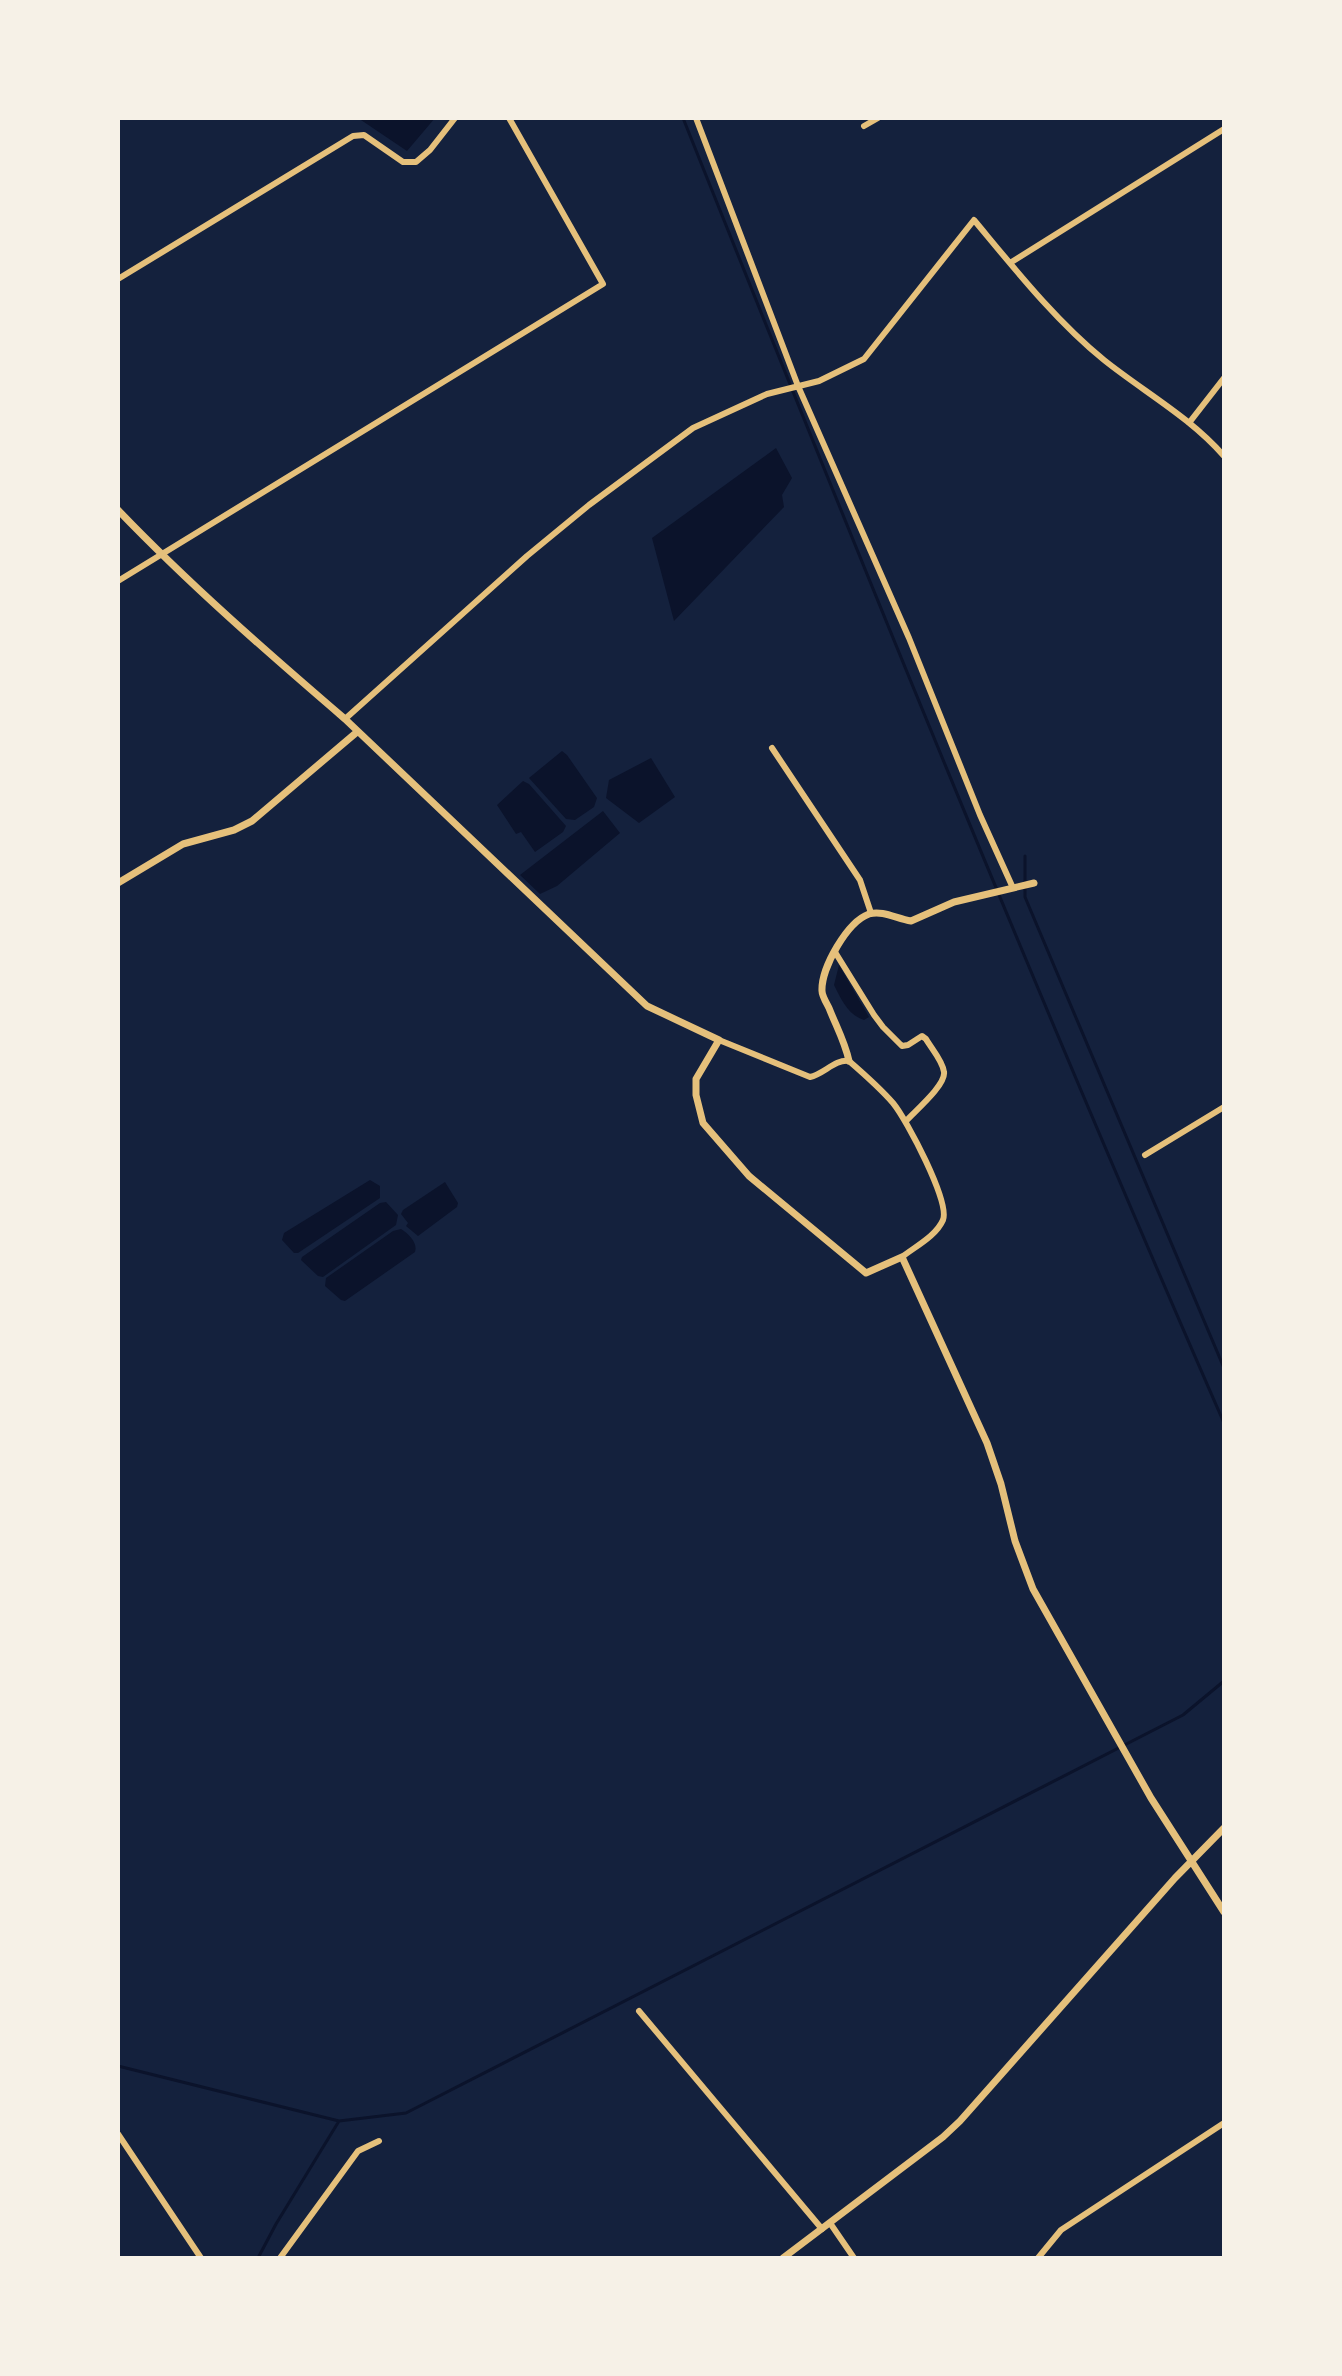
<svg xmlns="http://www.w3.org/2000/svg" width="1342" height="2376" font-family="'Work Sans',sans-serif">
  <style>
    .water { fill: #0b132b }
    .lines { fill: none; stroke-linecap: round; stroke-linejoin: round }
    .stream { stroke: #0b132b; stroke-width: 3 }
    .minor { stroke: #e5c07b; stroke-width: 6 }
    .tertiary { stroke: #e5c07b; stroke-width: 7 }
  </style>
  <rect width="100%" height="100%" fill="#14213d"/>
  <path class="water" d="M358,118H435L407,151Z
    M776,448L792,478L782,495L784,507L674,621L652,538Z
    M562,751L567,755L597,798L594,807L575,820L566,819L529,778Z
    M651,758L675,797L639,823L606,798L609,780Z
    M523,781L529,784L566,826L563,832L535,852L521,832L516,834L497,805Z
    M603,811L620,833L557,886L540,894L520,875Z
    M839,965L869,1017L864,1020C848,1015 841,999 834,985Z
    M370,1180L380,1186V1198L298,1253H294L282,1240L284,1233Z
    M445,1182L458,1203L457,1207L418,1236L406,1226L408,1223L401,1214L403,1210Z
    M386,1202L398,1215L396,1225L323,1277L318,1276L301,1260L302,1257L380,1203Z
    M401,1229C409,1234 418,1243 415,1252L345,1301L341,1300L325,1286L326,1278L393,1231Z"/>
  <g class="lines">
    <path class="stream" d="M683,118C858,555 1035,991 1224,1423
      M1025,856V897L1224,1368
      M118,2066L339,2121L406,2113L1183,1715L1224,1681
      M258,2258L276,2224L339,2121"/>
    <path class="minor" d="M696,118L798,386L909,638L980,815L1013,888
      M864,126L878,118
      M1010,263L1224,129
      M118,279L353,136L364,135L403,162H416L430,150L455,118
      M1189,423L1224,378
      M118,581L603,284L509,118
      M345,719L527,556L589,505L693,428L767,394L819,381L864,359L974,220C1014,268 1055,320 1104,360C1144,392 1190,417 1224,456
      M772,748L860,880L871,913
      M835,952L874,1015L883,1027L902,1046L908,1045L922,1036L926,1039C931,1048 943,1061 944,1072C946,1085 915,1111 906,1121
      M719,1040L810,1077C824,1074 835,1059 849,1061C864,1074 880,1088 893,1103C907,1120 950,1202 943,1220C936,1236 916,1246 902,1257
      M1145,1155L1224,1107
      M639,2011L822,2229
      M118,2134L201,2258
      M830,2223L854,2258
      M280,2258L358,2151L379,2141
      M1038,2258L1061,2230L1224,2123"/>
    <path class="tertiary" d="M118,510C189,584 267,652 345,719L647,1006L719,1040L696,1079V1095L703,1123L749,1176L866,1273L902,1257L987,1443L1001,1484L1015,1541L1033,1589L1151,1798L1224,1912
      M118,883L183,844L234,830L252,821L357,732
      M849,1061C845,1042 836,1026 829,1008C827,1004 822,996 822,991C821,968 847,922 869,914C883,910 897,919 911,921L954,902L1034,883
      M783,2258L943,2137L960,2121L1175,1878L1224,1828"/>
  </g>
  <rect width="1342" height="2376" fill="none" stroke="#f6f1e7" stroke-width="240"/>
</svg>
